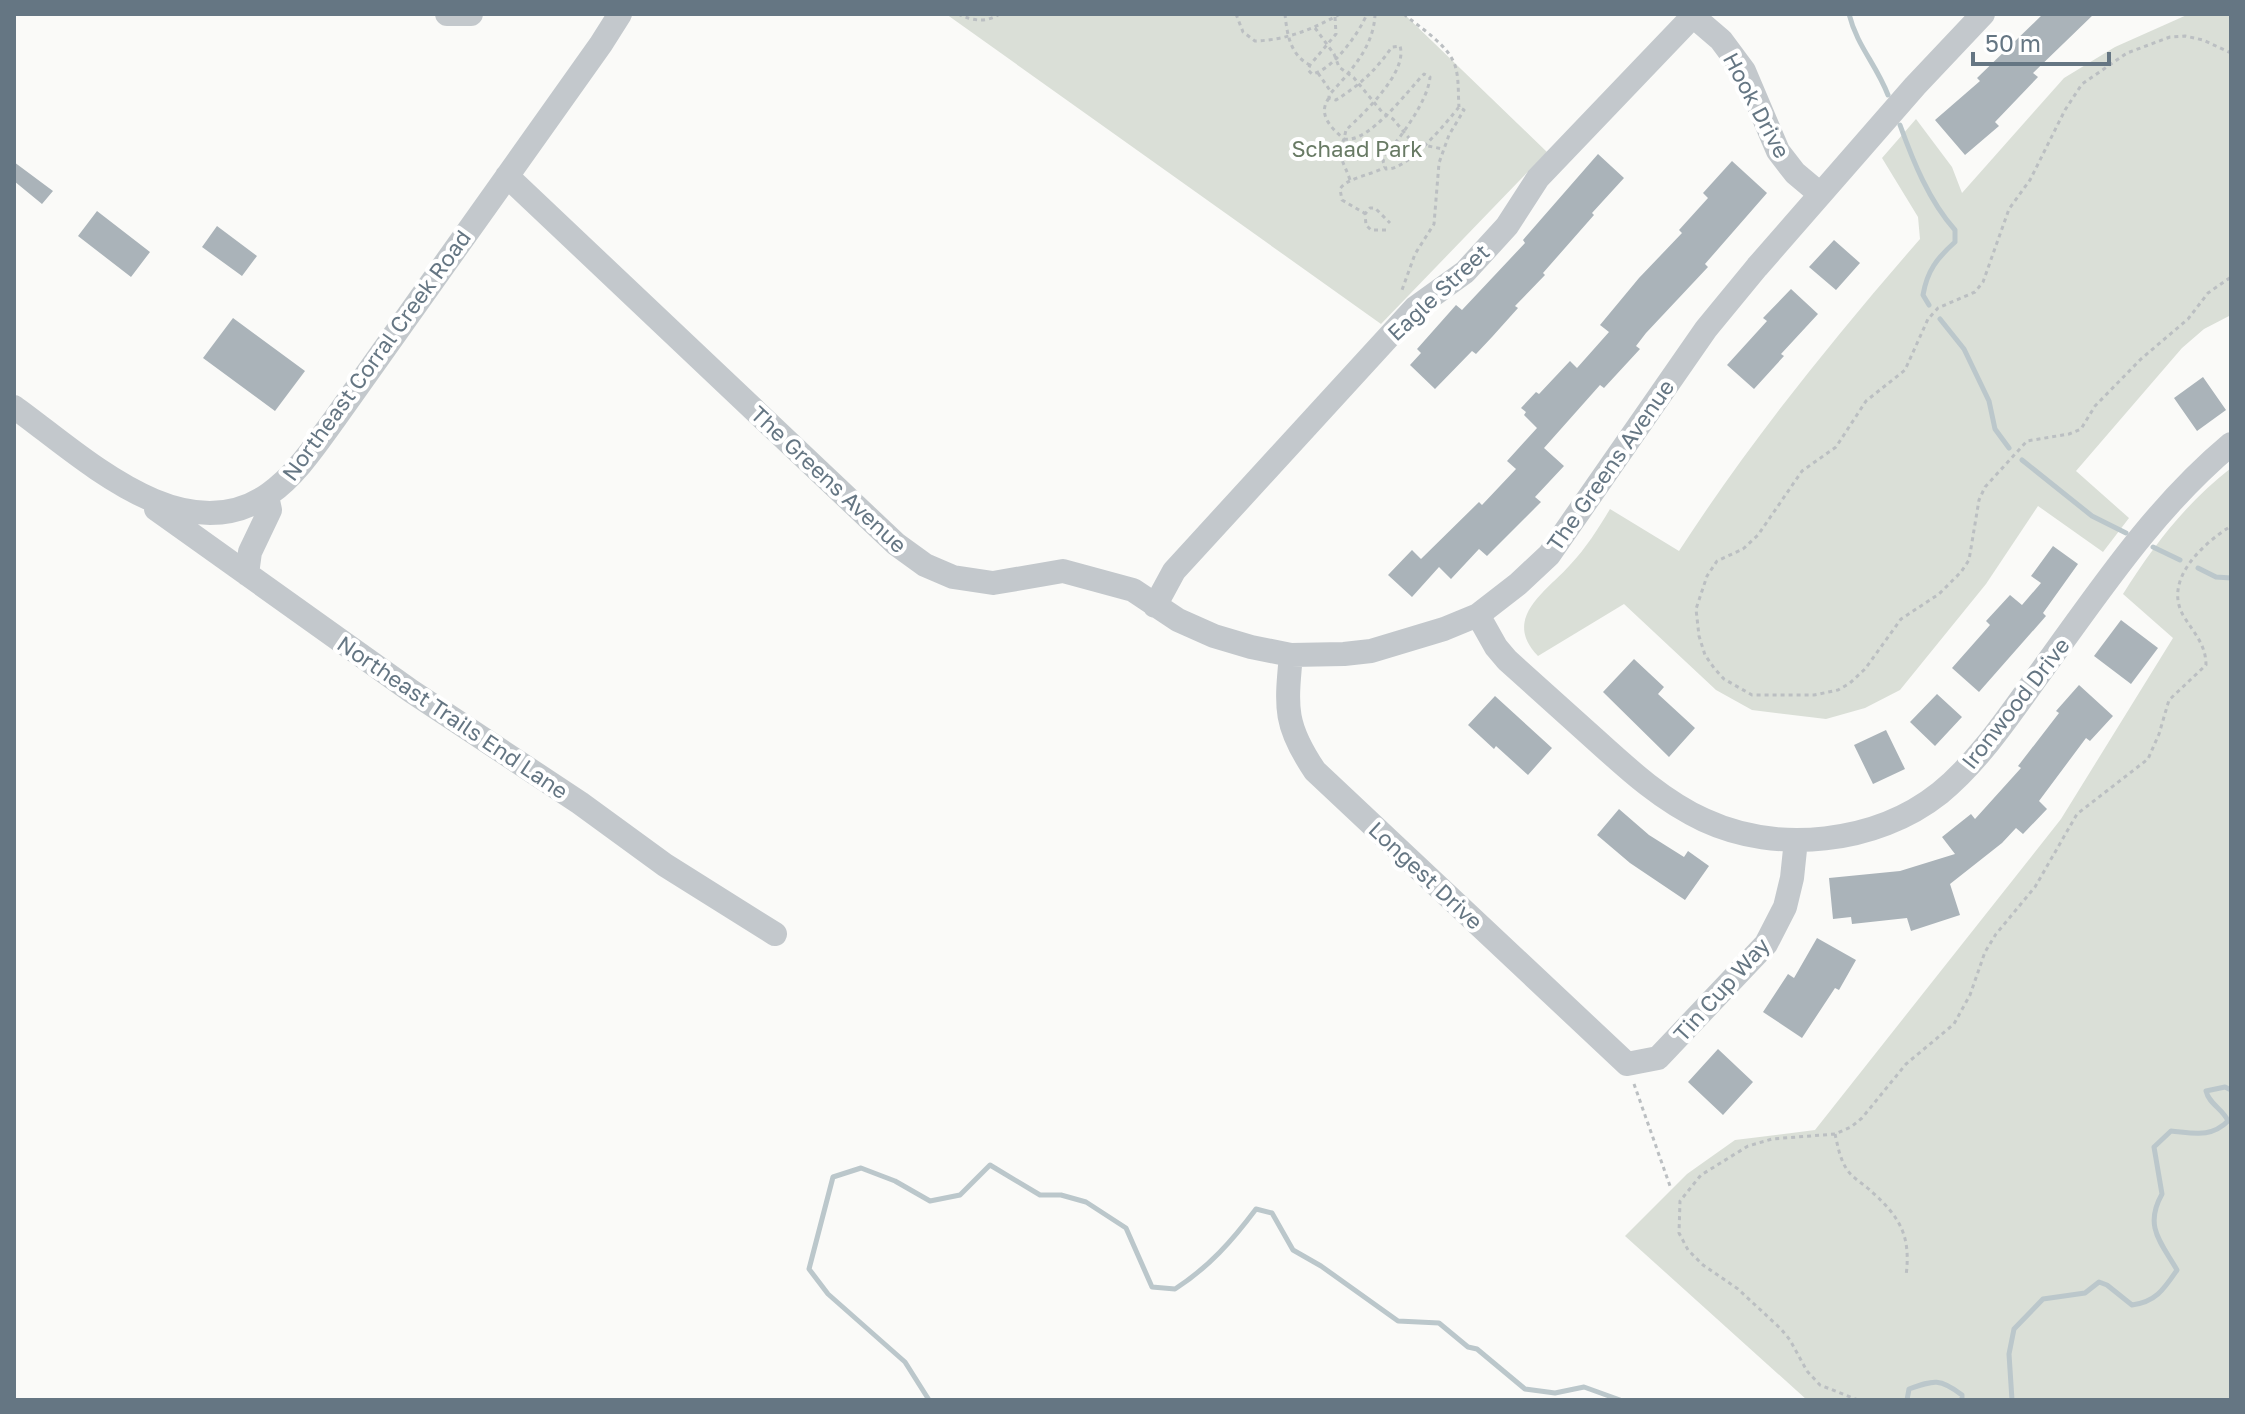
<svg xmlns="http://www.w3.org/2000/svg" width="2245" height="1414" font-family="'Golos Text',sans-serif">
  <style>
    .green { fill: #dadfd7 }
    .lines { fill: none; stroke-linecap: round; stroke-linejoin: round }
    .stream { stroke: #bbc7cb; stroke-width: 5 }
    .building { fill: #aab3b9 }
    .path { stroke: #bbbfc2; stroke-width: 3; stroke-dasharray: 4 4; stroke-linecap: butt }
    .minor { stroke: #c3c8cc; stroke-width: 24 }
    .labels { text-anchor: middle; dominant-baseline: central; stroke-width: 8; stroke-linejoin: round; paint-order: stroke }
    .street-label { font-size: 22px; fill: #657683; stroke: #fff }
    .park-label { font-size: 22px; fill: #687a64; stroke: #fff }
  </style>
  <rect width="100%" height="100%" fill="#fafaf8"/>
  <path class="green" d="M946,14H1404L1547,152L1381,324Z
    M2189,14H2231V315L2204,329L2182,348L2076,471L2129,518L2103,552L2038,506L1986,584L1900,690L1865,708L1826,719L1752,710L1716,690L1624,604L1538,656C1501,618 1547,591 1570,565C1586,548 1598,529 1610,509L1679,551C1751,440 1833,339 1920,239L1918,217L1882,158L1916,119L1952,167L1962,193L2064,78L2115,47Z
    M2231,468V1400H1807L1625,1236L1687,1174L1735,1140L1815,1130L2061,819L2173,638L2123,594C2153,546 2186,503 2231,468Z"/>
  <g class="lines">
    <path class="stream" d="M1849,14C1857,46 1876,64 1888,95
      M1900,125C1913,161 1929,201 1955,230V242C1937,258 1927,271 1923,295L1929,305
      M1940,319L1964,349L1989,401L1995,429L2009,448
      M2022,460L2092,516L2126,533
      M2153,547L2180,560
      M2198,568L2216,577L2231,578
      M929,1400L905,1362L828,1294L809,1269L833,1177L861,1168L895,1181L930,1201L960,1195L990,1165L1040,1195H1061L1086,1202L1126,1228L1152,1287L1175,1289C1209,1267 1232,1241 1256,1209L1272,1213L1293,1250L1321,1266L1398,1321L1439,1323L1468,1347L1477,1349L1525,1389L1555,1393L1584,1387L1620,1400
      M1907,1400L1909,1389C1934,1380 1940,1378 1962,1395V1400
      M2012,1400L2009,1354L2014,1329L2043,1299L2085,1293L2099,1282L2107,1285L2132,1305C2156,1302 2164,1289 2177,1270C2160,1241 2144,1226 2162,1194L2154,1147L2171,1131C2194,1133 2211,1138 2228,1121C2223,1109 2209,1104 2206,1091L2225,1087L2231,1090"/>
  </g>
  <path class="building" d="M2043,14H2094L2033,73L2038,77L1995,122L1999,126L1965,155L1935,120L1980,81L1977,78Z
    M1598,154L1624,178L1592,213L1594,215L1543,273L1545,275L1515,306L1518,308L1492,337L1476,354L1472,351L1435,389L1410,365L1421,353L1417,349L1456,305L1462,310L1525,243L1523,240Z
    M1732,161L1767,193L1705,264L1708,267L1646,333L1636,346L1640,349L1604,388L1600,385L1544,448L1564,466L1535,497L1541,502L1487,556L1479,549L1451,579L1439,567L1412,597L1388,575L1412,550L1421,559L1479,502L1482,505L1516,469L1507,461L1537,428L1524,415L1526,412L1521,408L1536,392L1539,394L1570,361L1577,368L1609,332L1600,325L1639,278L1682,233L1679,230L1708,198L1703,193Z
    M14,162L53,191L42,204L14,181Z
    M97,211L150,252L131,277L78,236Z
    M217,226L257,256L242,276L202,247Z
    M1834,240L1860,263L1836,290L1809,267Z
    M1791,289L1818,314L1781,354L1784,356L1754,389L1727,365L1767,321L1763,318Z
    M233,318L305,371L275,411L203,358Z
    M2203,377L2226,410L2197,431L2174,398Z
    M2053,546L2078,564L2043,613L2046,616L1979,692L1952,668L1990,625L1986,621L2010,595L2022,605L2041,583L2031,576Z
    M2121,620L2158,648L2131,684L2094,656Z
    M1634,659L1664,687L1658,694L1695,728L1669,757L1603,692Z
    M2079,685L2113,716L2090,741L2086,738L2039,801L2047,809L2023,834L2016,828L2002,843L1950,884L1960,915L1911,931L1907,918L1852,924L1851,917L1833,919L1829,878L1900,871L1955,854L1942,837L1971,814L1975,819L2021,768L2018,766L2059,713L2056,711Z
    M1937,694L1962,717L1935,746L1910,722Z
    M1495,696L1552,748L1528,775L1496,746L1494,749L1468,725Z
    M1886,730L1905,769L1873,784L1854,745Z
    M1619,809L1649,835L1684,857L1688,851L1709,866L1685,900L1630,863L1597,835Z
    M1817,938L1856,960L1839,990L1835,988L1802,1038L1763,1012L1788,974L1794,978Z
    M1718,1049L1753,1082L1723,1115L1688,1082Z"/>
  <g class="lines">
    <path class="path" d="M958,14C973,21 985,23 1000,14
      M1236,14L1243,32L1255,41C1287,40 1313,29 1340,14
      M1285,14C1287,34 1290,55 1310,65
      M1375,14C1374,47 1350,72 1329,95V98L1336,100C1361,84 1375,71 1392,47L1400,46C1408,72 1364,113 1346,130L1344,139C1369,144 1408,90 1424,74L1430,77C1428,101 1401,136 1386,155L1383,161L1386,169C1407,171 1446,123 1459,107L1464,110L1449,135L1439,163L1434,224L1415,254L1402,290
      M1404,14C1420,28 1451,46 1456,69C1459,81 1458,94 1459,107
      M1335,17L1336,34L1310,65L1308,70L1312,74C1333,70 1359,33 1367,14
      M1315,28L1334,54L1339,67L1354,78L1382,112L1393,119L1409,138L1418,144L1443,149
      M2231,53L2203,40L2185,36L2170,37L2127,53L2082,84L2065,110L2030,180L2009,209L1983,282L1975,292L1938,308L1928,319L1905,370L1866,401L1836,447L1802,471L1758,535L1743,549L1717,561L1707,576L1696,609L1699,636L1705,655L1714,668L1724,679L1752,695H1814L1838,690L1850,683L1865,669L1901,619L1939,594L1961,572L1969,560L1979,500L1985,487L2027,441L2069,434L2081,429L2095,406L2141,359L2188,319L2208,293L2231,277
      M1318,73L1331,92
      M1329,98C1317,114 1331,128 1344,139C1336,156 1345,164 1350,180
      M1366,214L1342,200L1340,189C1348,177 1370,176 1385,167
      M1386,230H1371L1366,225L1365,214L1370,208H1375L1390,223
      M1634,1084L1670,1186
      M1835,1134C1838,1147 1840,1160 1848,1171C1854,1179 1865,1185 1872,1192C1901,1218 1911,1237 1906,1276
      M1858,1400L1820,1385L1807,1371L1790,1340L1781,1329L1738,1289L1703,1265L1688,1250L1679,1233L1680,1201L1701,1175L1748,1146L1772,1139L1835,1134L1851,1127L1862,1118L1906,1064L1954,1024L1970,995L1985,952L1996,934L2035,887L2077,814L2148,759L2159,734L2169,700L2206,665C2206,644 2193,632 2183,615C2163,579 2204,543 2231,526"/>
    <path class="minor" d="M447,14H471
      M507,176L896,544L925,565L953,577L993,583L1063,571L1133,590L1178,620L1214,636L1251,647L1291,655L1344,654L1371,651L1444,629L1478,615L1518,584L1549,555L1706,329L1757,267L1915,86L1983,14
      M14,407C81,455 183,555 269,494C296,475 315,446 334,420L601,44L620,14
      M156,509L411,691L580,803L665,865L775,934
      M247,574L250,552L270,510L267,496
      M1155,606L1174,571L1415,308L1465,272L1507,226L1538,178L1693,16L1721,40L1744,71L1778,151L1795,173L1820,194
      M1478,615L1496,647L1507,660C1537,687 1567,714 1597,741C1630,771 1663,801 1704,820C1777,854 1876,844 1940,793C1979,761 2008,717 2037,677C2097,595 2152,510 2231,444
      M1291,655C1286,708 1284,725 1315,771L1627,1064L1658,1058L1766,944L1785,907L1792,878L1796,840"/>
  </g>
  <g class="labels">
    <g class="street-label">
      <text transform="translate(1757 105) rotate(62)">Hook Drive</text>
      <text transform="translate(1438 292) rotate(-43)">Eagle Street</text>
      <text transform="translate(376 355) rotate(-54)">Northeast Corral Creek Road</text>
      <text transform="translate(1610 465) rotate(-55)">The Greens Avenue</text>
      <text transform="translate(829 479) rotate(43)">The Greens Avenue</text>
      <text transform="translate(2015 703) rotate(-52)">Ironwood Drive</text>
      <text transform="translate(453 717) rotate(34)">Northeast Trails End Lane</text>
      <text transform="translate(1426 875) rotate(43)">Longest Drive</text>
      <text transform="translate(1721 989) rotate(-48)">Tin Cup Way</text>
    </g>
    <g class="park-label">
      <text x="1357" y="148">Schaad Park</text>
    </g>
  </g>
  <rect width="2245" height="1414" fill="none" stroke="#657683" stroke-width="32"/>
  <path d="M1973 52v12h136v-12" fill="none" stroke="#657683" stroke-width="4"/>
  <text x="1985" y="52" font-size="24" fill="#657683" stroke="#ffffff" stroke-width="6" paint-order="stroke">50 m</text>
</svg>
